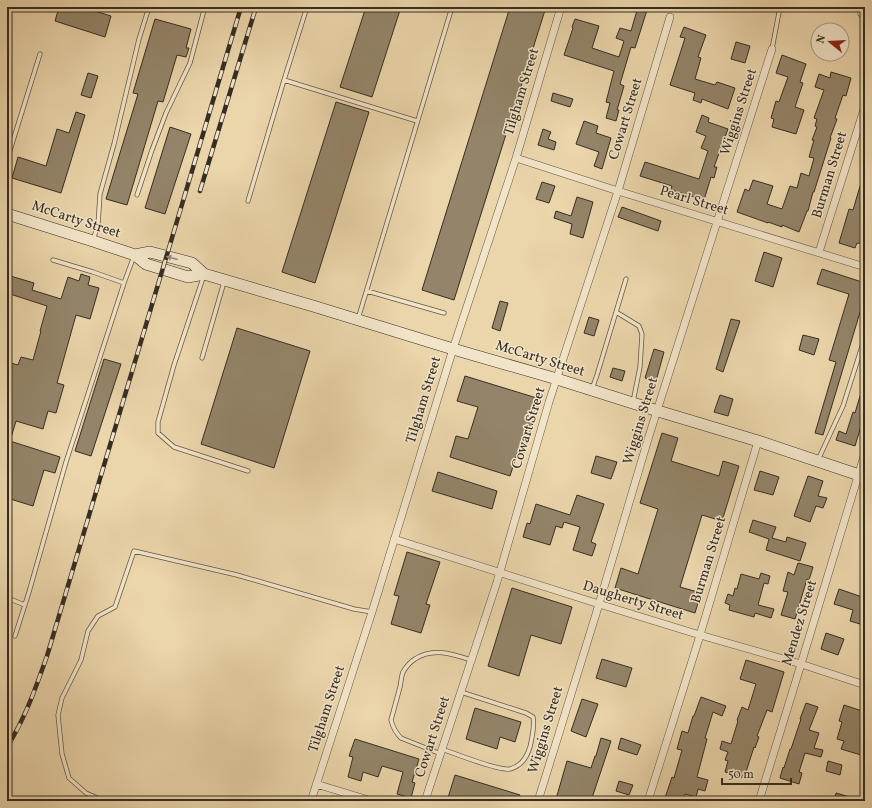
<svg xmlns="http://www.w3.org/2000/svg" width="872" height="808" font-family="Vollkorn,serif">
  <style>
    .building { fill: #94856a; stroke: #362e23 }
    .lines { fill: none; stroke-linecap: round; stroke-linejoin: round }
    .lane-casing { stroke: #635845; stroke-width: 5 }
    .street-casing { stroke: #635845; stroke-width: 8 }
    .secondary-casing { stroke: #362e23; stroke-width: 12 }
    .lane { stroke: #f2e4c8; stroke-width: 3.5 }
    .street { stroke: #f2e4c8; stroke-width: 7 }
    .secondary { stroke: #f2e4c8; stroke-width: 11 }
    .rail-casing { stroke: #362e23; stroke-width: 4.5 }
    .rail { stroke: #f2e4c8; stroke-width: 3; stroke-dasharray: 9; stroke-linecap: butt }
    .oneway { fill: #948976 }
    .labels { text-anchor: middle; dominant-baseline: central; stroke-width: 3; stroke-linejoin: round; paint-order: stroke }
    .street-label { font-size: 14px; fill: #362e23; stroke: #f2e4c8 }
  </style>
  <rect width="100%" height="100%" fill="#ebd5ab"/>
  <filter id="stains"><feTurbulence type="fractalNoise" baseFrequency=".005" numOctaves="4"/><feColorMatrix values="0 0 0 0 .2 0 0 0 0 .09 0 0 0 0 .02 0 0 0 .5 -.17"/></filter>
  <radialGradient id="worn" r=".72"><stop offset=".6" stop-color="#630" stop-opacity="0"/><stop offset="1" stop-color="#630" stop-opacity=".3"/></radialGradient>
  <path class="building" d="M59,7H82L111,16L105,37L55,21Z
    M366,7H401L372,97L340,87Z
    M510,7H546L454,300L422,290Z
    M638,7H648L635,48L631,47L620,84L624,86L617,110H619L616,121L606,118L610,103L606,102L614,71L564,55L573,28L572,27L575,19L599,26L592,48L619,57L624,41L616,38L620,28L631,31Z
    M155,19L191,29L186,48H189L186,57L177,55L163,102L158,101L127,205L106,199L138,94L133,93Z
    M684,27L706,35L698,57L701,58L695,79L715,85L717,82L735,88L728,109L702,99L701,103L693,100L695,93L670,85L685,38L680,37Z
    M736,42L750,46L745,63L731,59Z
    M782,55L806,64L800,82L803,83L795,107L804,110L796,134L772,127L774,119L771,118L776,101L779,102L788,77L776,73Z
    M831,72L851,78L846,96L843,95L835,118L837,119L830,138H831L814,192H813L808,211H807L799,232L782,225V227L768,222V223L737,212L745,189L749,191L753,180L773,186L767,204L782,209L790,186L797,188L801,173L809,176L814,158L809,157L814,140H812L817,127L815,126L817,119L814,118L824,90L815,87L819,74L830,78Z
    M88,73L98,76L91,98L81,95Z
    M553,93L573,99L570,107L551,101Z
    M336,102L369,112L315,283L282,272Z
    M76,112L85,115L61,193L12,178L18,157L46,166L57,129L69,133Z
    M702,115L709,118L708,122L728,129L714,167H717L714,178L711,177L704,200L671,190L672,186L640,176L645,162L699,179L708,151L701,148L706,136L696,132Z
    M584,121L598,126L596,133L611,138L602,169L594,166L599,152L576,144Z
    M170,127L191,134L165,214L145,208Z
    M543,129L551,132L548,139L556,142L554,150L538,145Z
    M863,176H865V244L857,243L855,248L839,243L849,209L853,210Z
    M542,182L555,186L549,203L536,199Z
    M577,197L593,202L583,238L570,234L572,224L554,218L556,211L571,216Z
    M622,207L661,221L658,231L618,217Z
    M764,252L782,258L773,287L755,281Z
    M822,269L865,283V300L864,299L823,435L815,433L836,362L829,360L849,294L817,284Z
    M81,274L90,277L88,285L99,288L90,319L76,315L57,383L64,385L56,413L48,411L43,429L16,421L10,441L60,457L55,473L44,470L33,506L7,498V468L12,453L7,451V362L18,365L21,357L33,360L41,331H40L47,306L7,293V275L34,283L32,290L61,299L68,277L79,281Z
    M500,301L508,303L500,331L492,328Z
    M589,317L599,320L594,336L584,333Z
    M731,319L740,321L723,372L716,369Z
    M237,328L310,351L274,468L201,444Z
    M803,335L819,339L814,355L799,350Z
    M654,349L664,352L656,381L645,378Z
    M104,359L121,364L91,456L75,451Z
    M613,368L625,371L622,381L610,377Z
    M465,376L540,399L524,453L518,451L510,476L450,457L456,436L468,439L478,407L457,401Z
    M863,386H865V413L855,446L836,440L839,431L846,434L853,412L855,413Z
    M720,395L733,399L728,416L714,412Z
    M662,433L678,438L671,461L719,476L723,461L739,466L722,521L702,515L680,587L701,593L695,613L615,588L621,568L638,574L658,509L640,503Z
    M596,456L617,462L611,479L591,473Z
    M760,471L779,477L773,495L754,490Z
    M438,472L497,491L492,509L432,491Z
    M808,476L823,481L818,496L827,498L823,508L816,506L810,522L794,516Z
    M577,495L604,504L591,542L596,544L592,556L573,550L580,527L564,522L562,528L556,526L550,545L523,537L527,523L530,524L536,504L570,515Z
    M753,520L776,527L772,538L786,542L787,537L806,543L800,561L766,550L769,539L749,532Z
    M407,552L440,562L426,604L430,605L421,633L391,624L399,596L394,595Z
    M798,563L813,567L809,580L807,579L795,619L781,615L788,592L783,591L788,572L794,575Z
    M761,573L770,576L768,584L764,583L758,605L774,609L771,618L755,613L754,617L729,610L730,605L725,603L728,594L733,596L735,588L737,589L741,574L759,579Z
    M512,588L572,607L561,644L531,635L519,676L488,666Z
    M839,589L865,598V614H863L860,624L850,621L853,610L834,604Z
    M826,633L844,639L838,655L821,649Z
    M602,659L632,668L626,687L596,678Z
    M746,660L784,672L772,712L767,710L757,736L759,737L755,748L754,747L744,778L725,772L728,761L725,760L728,752L720,749L722,741L731,744L738,721L737,720L742,707L748,710L756,684L740,679Z
    M701,697L726,706L722,716L713,712L705,738L707,739L697,777L708,780L705,791L698,789L696,797L685,794L682,801H664L672,777L674,778L682,750L677,749L682,731L688,733L693,716H694Z
    M582,699L598,704L586,737L571,731Z
    M806,703L818,707L809,730L819,733L814,748L823,750L821,757L805,753L799,772L802,773L799,784L780,778L783,767L784,768L790,749H791L801,719H800Z
    M844,705L865,712V740L861,755L841,749L844,741L837,739L842,722L839,721Z
    M475,708L521,722L515,742L500,737L497,749L466,739Z
    M601,738L611,741L591,801H562L556,799L567,761L591,768L595,756H596Z
    M621,738L641,745L637,755L618,749Z
    M355,739L419,759L412,782L415,783L411,798L397,794L403,772L382,766L378,777L363,772L361,781L348,777L353,757L349,756Z
    M828,761L842,765L840,775L826,771Z
    M455,775L520,795L518,801H447Z
    M619,781L633,785L629,795L616,791Z
    M836,793L857,799V801H834Z"/>
  <g class="lines">
    <defs>
      <path id="lane" d="M307,7L284,80L417,121
        M860,7V14L865,20
        M772,49L780,7
        M7,160L40,54
        M137,195L152,150L166,113L190,63L204,10L193,7
        M248,201L284,80
        M93,240L98,225L100,194L114,144L139,39L149,7
        M53,260L93,272L124,283L134,256
        M204,275L174,365L158,422V433L174,447L248,471
        M367,291L444,313
        M616,312L639,326L642,334L640,367L633,402
        M358,319L452,7
        M202,358L224,282
        M592,389L597,375L626,279
        M818,460L843,406L865,337
        M7,598L25,605
        M15,636L29,592L66,462L124,283
        M442,749C456,754 498,771 510,769C522,766 527,757 530,747C532,737 535,727 533,717L526,713L461,692
        M441,754L401,738C396,733 393,728 391,720C394,709 397,698 400,687C401,683 401,677 403,672C406,667 410,662 415,659C433,647 453,654 471,660
        M104,801L86,793L69,778L62,754L58,715L62,698L81,660L88,631L98,616L115,607L134,551L237,575L354,609L372,612"/>
      <path id="street" d="M516,158L618,191L865,267
        M819,252L865,106
        M394,539L599,604L700,635L801,664L865,685
        M316,784L372,801
        M311,801L372,612L453,349L516,158L561,7
        M425,801L497,582L549,402L618,191L670,17
        M538,801L596,614L649,436L772,49
        M648,801L697,645L758,441
        M759,801L798,674L865,453"/>
      <path id="secondary" d="M7,214L93,241L135,255L146,264L188,277L204,274
        M135,255L150,252L192,263L204,274L313,306L453,349L557,379L658,411L758,441L865,477"/>
    </defs>
    <use href="#lane" class="lane-casing"/>
    <use href="#street" class="street-casing"/>
    <use href="#secondary" class="secondary-casing"/>
    <use href="#lane" class="lane"/>
    <use href="#street" class="street"/>
    <use href="#secondary" class="secondary"/>
    <defs>
      <path id="rail" d="M200,191L256,7
        M7,747C25,719 36,687 47,656L241,7"/>
    </defs>
    <use href="#rail" class="rail-casing"/>
    <use href="#rail" class="rail"/>
  </g>
  <defs><path id="oneway-solid" d="M-6-.8H1V-3.2L6.5 0L1 3.2V.8H-6Z"/></defs>
  <use class="oneway" href="#oneway-solid" transform="translate(172 258) rotate(-165)"/>
  <g class="labels">
    <g class="street-label">
      <text transform="translate(522 92) rotate(-73)">Tilgham Street</text>
      <text transform="translate(739 112) rotate(-72)">Wiggins Street</text>
      <text transform="translate(626 119) rotate(-73)">Cowart Street</text>
      <text transform="translate(830 175) rotate(-73)">Burman Street</text>
      <text transform="translate(694 201) rotate(17)">Pearl Street</text>
      <text transform="translate(76 220) rotate(18)">McCarty Street</text>
      <text transform="translate(540 359) rotate(17)">McCarty Street</text>
      <text transform="translate(424 400) rotate(-73)">Tilgham Street</text>
      <text transform="translate(641 421) rotate(-73)">Wiggins Street</text>
      <text transform="translate(529 428) rotate(-73)">Cowart Street</text>
      <text transform="translate(709 560) rotate(-73)">Burman Street</text>
      <text transform="translate(633 601) rotate(17)">Daugherty Street</text>
      <text transform="translate(800 623) rotate(-73)">Mendez Street</text>
      <text transform="translate(327 709) rotate(-72)">Tilgham Street</text>
      <text transform="translate(546 730) rotate(-73)">Wiggins Street</text>
      <text transform="translate(433 737) rotate(-72)">Cowart Street</text>
    </g>
  </g>
  <rect width="872" height="808" fill="none" stroke="#ebd5ab" stroke-width="24"/>
  <rect x="8" y="8" width="856" height="792" fill="none" stroke="#362e23" stroke-width="2"/>
  <rect x="12" y="12" width="848" height="784" fill="none" stroke="#362e23"/>
  <g transform="translate(830 42) rotate(288)"><circle r="19" fill="#f2e4c8" stroke="#a79b86"/>
  <path d="M0-3L7 15L0 10L-7 15Z" fill="#8f2418"/>
  <text y="-6" font-size="11" font-weight="bold" text-anchor="middle" fill="#362e23">N</text>
  </g>
  <path d="M722 778v6h69v-6" fill="none" stroke="#362e23" stroke-width="2"/>
  <text x="728" y="778" font-size="12" fill="#362e23" stroke="#f2e4c8" stroke-width="3" paint-order="stroke">50 m</text>
  <rect width="100%" height="100%" filter="url(#stains)"/>
  <rect width="100%" height="100%" fill="url(#worn)"/>
</svg>
